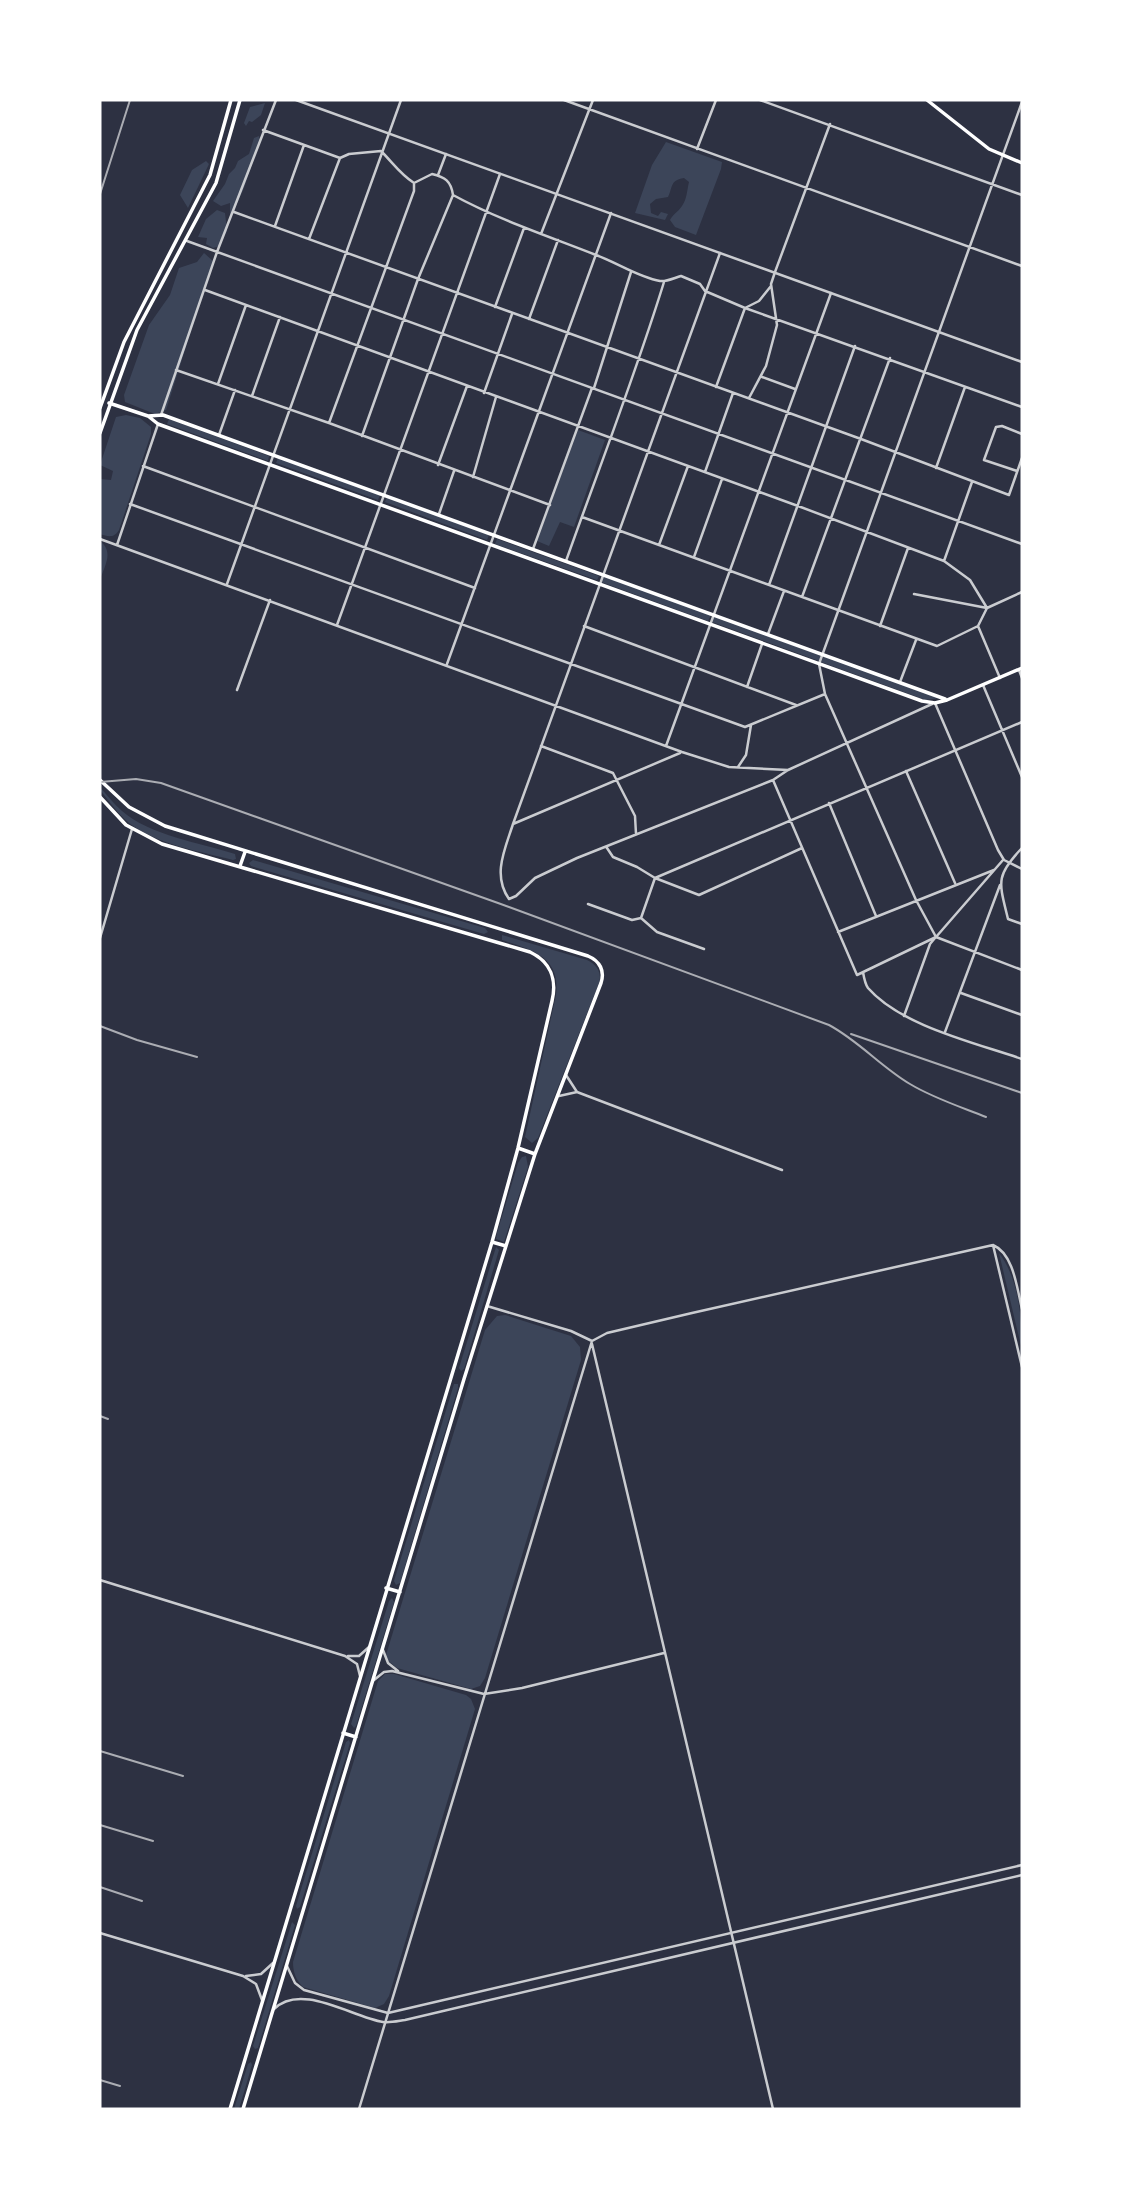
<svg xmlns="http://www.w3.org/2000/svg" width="1122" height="2209" font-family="Ubuntu,sans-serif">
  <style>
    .green { fill: #3c4559 }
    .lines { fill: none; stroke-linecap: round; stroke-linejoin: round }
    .minor { stroke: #caccd0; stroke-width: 2.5 }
    .tertiary { stroke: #caccd0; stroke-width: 2.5 }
    .secondary { stroke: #fff; stroke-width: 3.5 }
    .trunk { stroke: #fff; stroke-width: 3.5 }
    .rail { stroke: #abadb3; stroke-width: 2 }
  </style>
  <rect width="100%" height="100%" fill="#2d3142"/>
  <path class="green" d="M265,103L261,115L252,122L249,121L246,126L244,123L250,107Z
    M259,136L260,140L244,188L230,219V203L221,206L213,201L225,184L229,174L235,168L238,161L249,154L254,138Z
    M666,142L722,162L721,169L696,235L675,227L670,220C673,214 678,212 682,206C687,199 687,190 689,182L684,178C670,180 673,187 668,197L656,199L650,204L651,213L658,216L661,212L668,214L665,220L635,213L652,165Z
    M206,161L209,164L188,208L180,195L192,170Z
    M217,210L225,213L227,231L220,246L213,248L206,244L207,238L198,237L206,219Z
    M204,253L213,261L166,410L155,414L125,402L124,395L149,325L170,295L179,268L197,262Z
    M126,415L140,418L151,427V434L119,530C114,538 109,537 100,534V479L111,480L113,471L100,465L116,417Z
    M169,419L269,456L268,461L167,424Z
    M578,430L605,440L574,527L560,522L549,546L537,541Z
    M278,458L380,495L378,500L276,463Z
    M387,497L489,535L487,540L385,502Z
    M497,539L599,576L597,580L495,544Z
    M100,541C114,552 105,565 100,580Z
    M603,576L711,615L708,621L601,582Z
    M714,616L821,656L819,661L712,622Z
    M824,656L939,698L926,700L821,662Z
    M100,787C107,795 114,804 122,811C149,835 201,843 235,854L236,859L233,860C199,851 158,845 129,823C118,814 109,801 100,790Z
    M253,860L485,928L488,932L484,934L251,866L249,863Z
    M502,935L587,960C597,965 602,972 599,983L538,1138L532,1143L525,1137L556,995C561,956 531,950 502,940Z
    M526,1156L528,1167L504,1242L496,1239L497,1233L518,1163L522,1157Z
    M496,1247L499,1250L464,1369L461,1371L459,1368Z
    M999,1253C1019,1279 1022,1318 1022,1350Z
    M505,1315L571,1336L580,1347L581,1360L485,1678L480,1686L471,1689L397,1668L386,1659V1655L485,1330L497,1316Z
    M454,1384H458V1388L400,1583L396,1585L394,1581Z
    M392,1598L394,1602L356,1726L354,1728L351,1724L389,1601Z
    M385,1674H394L466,1695L471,1699L475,1709L389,1996L384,2004L375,2008L303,1987C296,1980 293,1972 293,1962L378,1681Z
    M349,1740L350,1743L300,1907L297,1909L296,1906L346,1742Z
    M292,1922L295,1925L258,2048L255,2049L253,2046Z
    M251,2062L252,2065L239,2109H234L248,2064Z"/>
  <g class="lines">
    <path class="minor" d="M564,100L1022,266
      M760,100L1022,195
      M1022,102L819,664L825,694L916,900L936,937L1022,970
      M263,130L340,158L349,154L381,151C393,163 400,174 414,183L432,174C445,177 451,181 453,195C499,220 548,236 596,255C618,263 638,277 660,281C666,282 674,278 681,276L700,284L705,291L745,308L1022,407
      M697,149L716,100
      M438,175L446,154
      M234,212L861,439L1009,495L1022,458
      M275,226L304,145
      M541,234L593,100
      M309,239L340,158
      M187,241L1022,544
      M720,253L513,824C505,849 492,875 509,899L516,896L535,878L577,858L773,780L788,770L932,704
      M205,290L798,506L944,561L970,580L987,608
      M495,307L524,228
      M529,319L558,240
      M176,370L329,423L550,505
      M762,377L795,389
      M218,384L246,305
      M716,387L745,308L759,301L771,286
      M594,388L631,272
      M484,393L512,314
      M252,396L280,317
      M749,398L766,366L777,325L771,284L775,272L830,124
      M161,415L217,252L276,100
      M329,423L414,191V183
      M219,435L235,390
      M362,436L418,279L453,195
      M438,465L467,386
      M143,466L475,588
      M936,468L965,387
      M1017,471L984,460L996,427L1002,426L1022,434
      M705,472L733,393
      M473,477L496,397
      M130,504L745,727L825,694
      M439,514L454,471
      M582,517L937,646L978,626
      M100,539L682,752L729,767L788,770
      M117,545L158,424
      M659,545L688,466
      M533,549L592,388
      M694,557L722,479
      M566,561C599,468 635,376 664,282
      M944,561L972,482
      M227,584L401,100
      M769,585L855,346
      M914,594L987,608L1022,592
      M802,597L890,358
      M337,625L500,174
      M584,626L796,705
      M880,626L908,548
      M978,626L1000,678
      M978,626L987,608
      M768,634L784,591
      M447,664L611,213
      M1019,670L1022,678
      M900,682L916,640
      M983,685L1022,777
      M747,687L762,644
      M237,690L270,600
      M541,746L613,773L635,816L636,834
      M666,746L831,293
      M738,767L746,755L751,725
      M906,771L955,883
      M773,780L857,975L936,937L1003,860
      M829,803L876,916
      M513,824L680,753
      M607,848L613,857L637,867L655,878L699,895L802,848
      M1022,848C995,876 999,882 1008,919L1022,924
      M588,904L632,920L641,918L657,932L704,949
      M641,918L655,878L1022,722
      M838,932L994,870
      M100,938L132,829
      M863,972C864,978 865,984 868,988C901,1026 976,1043 1022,1059
      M961,993L1022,1015
      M904,1016L930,944L935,938
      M945,1032L1000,885
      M566,1075L577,1092
      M559,1096L577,1092L782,1170
      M993,1245L1022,1367
      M993,1245C1014,1254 1017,1289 1022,1309
      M487,1306L571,1331L592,1341
      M592,1341L607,1333L692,1313L993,1245
      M592,1344L773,2109
      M100,1580L345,1656L357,1664L360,1676
      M383,1650L388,1663L398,1671
      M348,1656H359L369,1647
      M374,1680L384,1672L392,1671L484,1694L522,1688L664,1653
      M100,1933L243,1976L256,1984L262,2000
      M246,1976L261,1974L273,1963
      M359,2109L592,1341"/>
    <path class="tertiary" d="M296,100L1022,362
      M935,703L998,850L1004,860L1022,869
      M287,1966L295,1983L304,1990L388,2013L1022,1865
      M274,2009C301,1982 352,2017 383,2022C390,2023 398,2021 405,2020L1022,1875"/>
    <path class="secondary" d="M927,100L989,149L1022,163
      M109,403L148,416L163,415L945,699
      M148,416L158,424L922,701L935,703L947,700L1022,668
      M100,780L129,807L165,826L588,956C600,961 605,971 601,983L535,1154L464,1379L243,2109
      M100,797L126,825L162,844L530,952C551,962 557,980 552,1001L518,1148L492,1242L230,2109
      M240,866L245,852
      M518,1148L535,1154
      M492,1242L506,1246
      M386,1588L400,1592
      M343,1733L356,1737"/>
    <path class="trunk" d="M100,408L124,342L210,175L231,100
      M100,433L137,330L216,183L240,100"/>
    <path class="rail" d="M100,194L130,100
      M100,782L136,779L161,783L498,903L829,1025C859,1041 881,1067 910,1084C933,1098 961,1107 986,1117
      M100,1026L137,1040L197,1057
      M851,1034L1022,1093
      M100,1416L108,1419
      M100,1751L183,1776
      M100,1825L153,1841
      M100,1887L142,1901
      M100,2080L120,2086"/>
  </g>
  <rect width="1122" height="2209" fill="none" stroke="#ffffff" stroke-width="203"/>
</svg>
